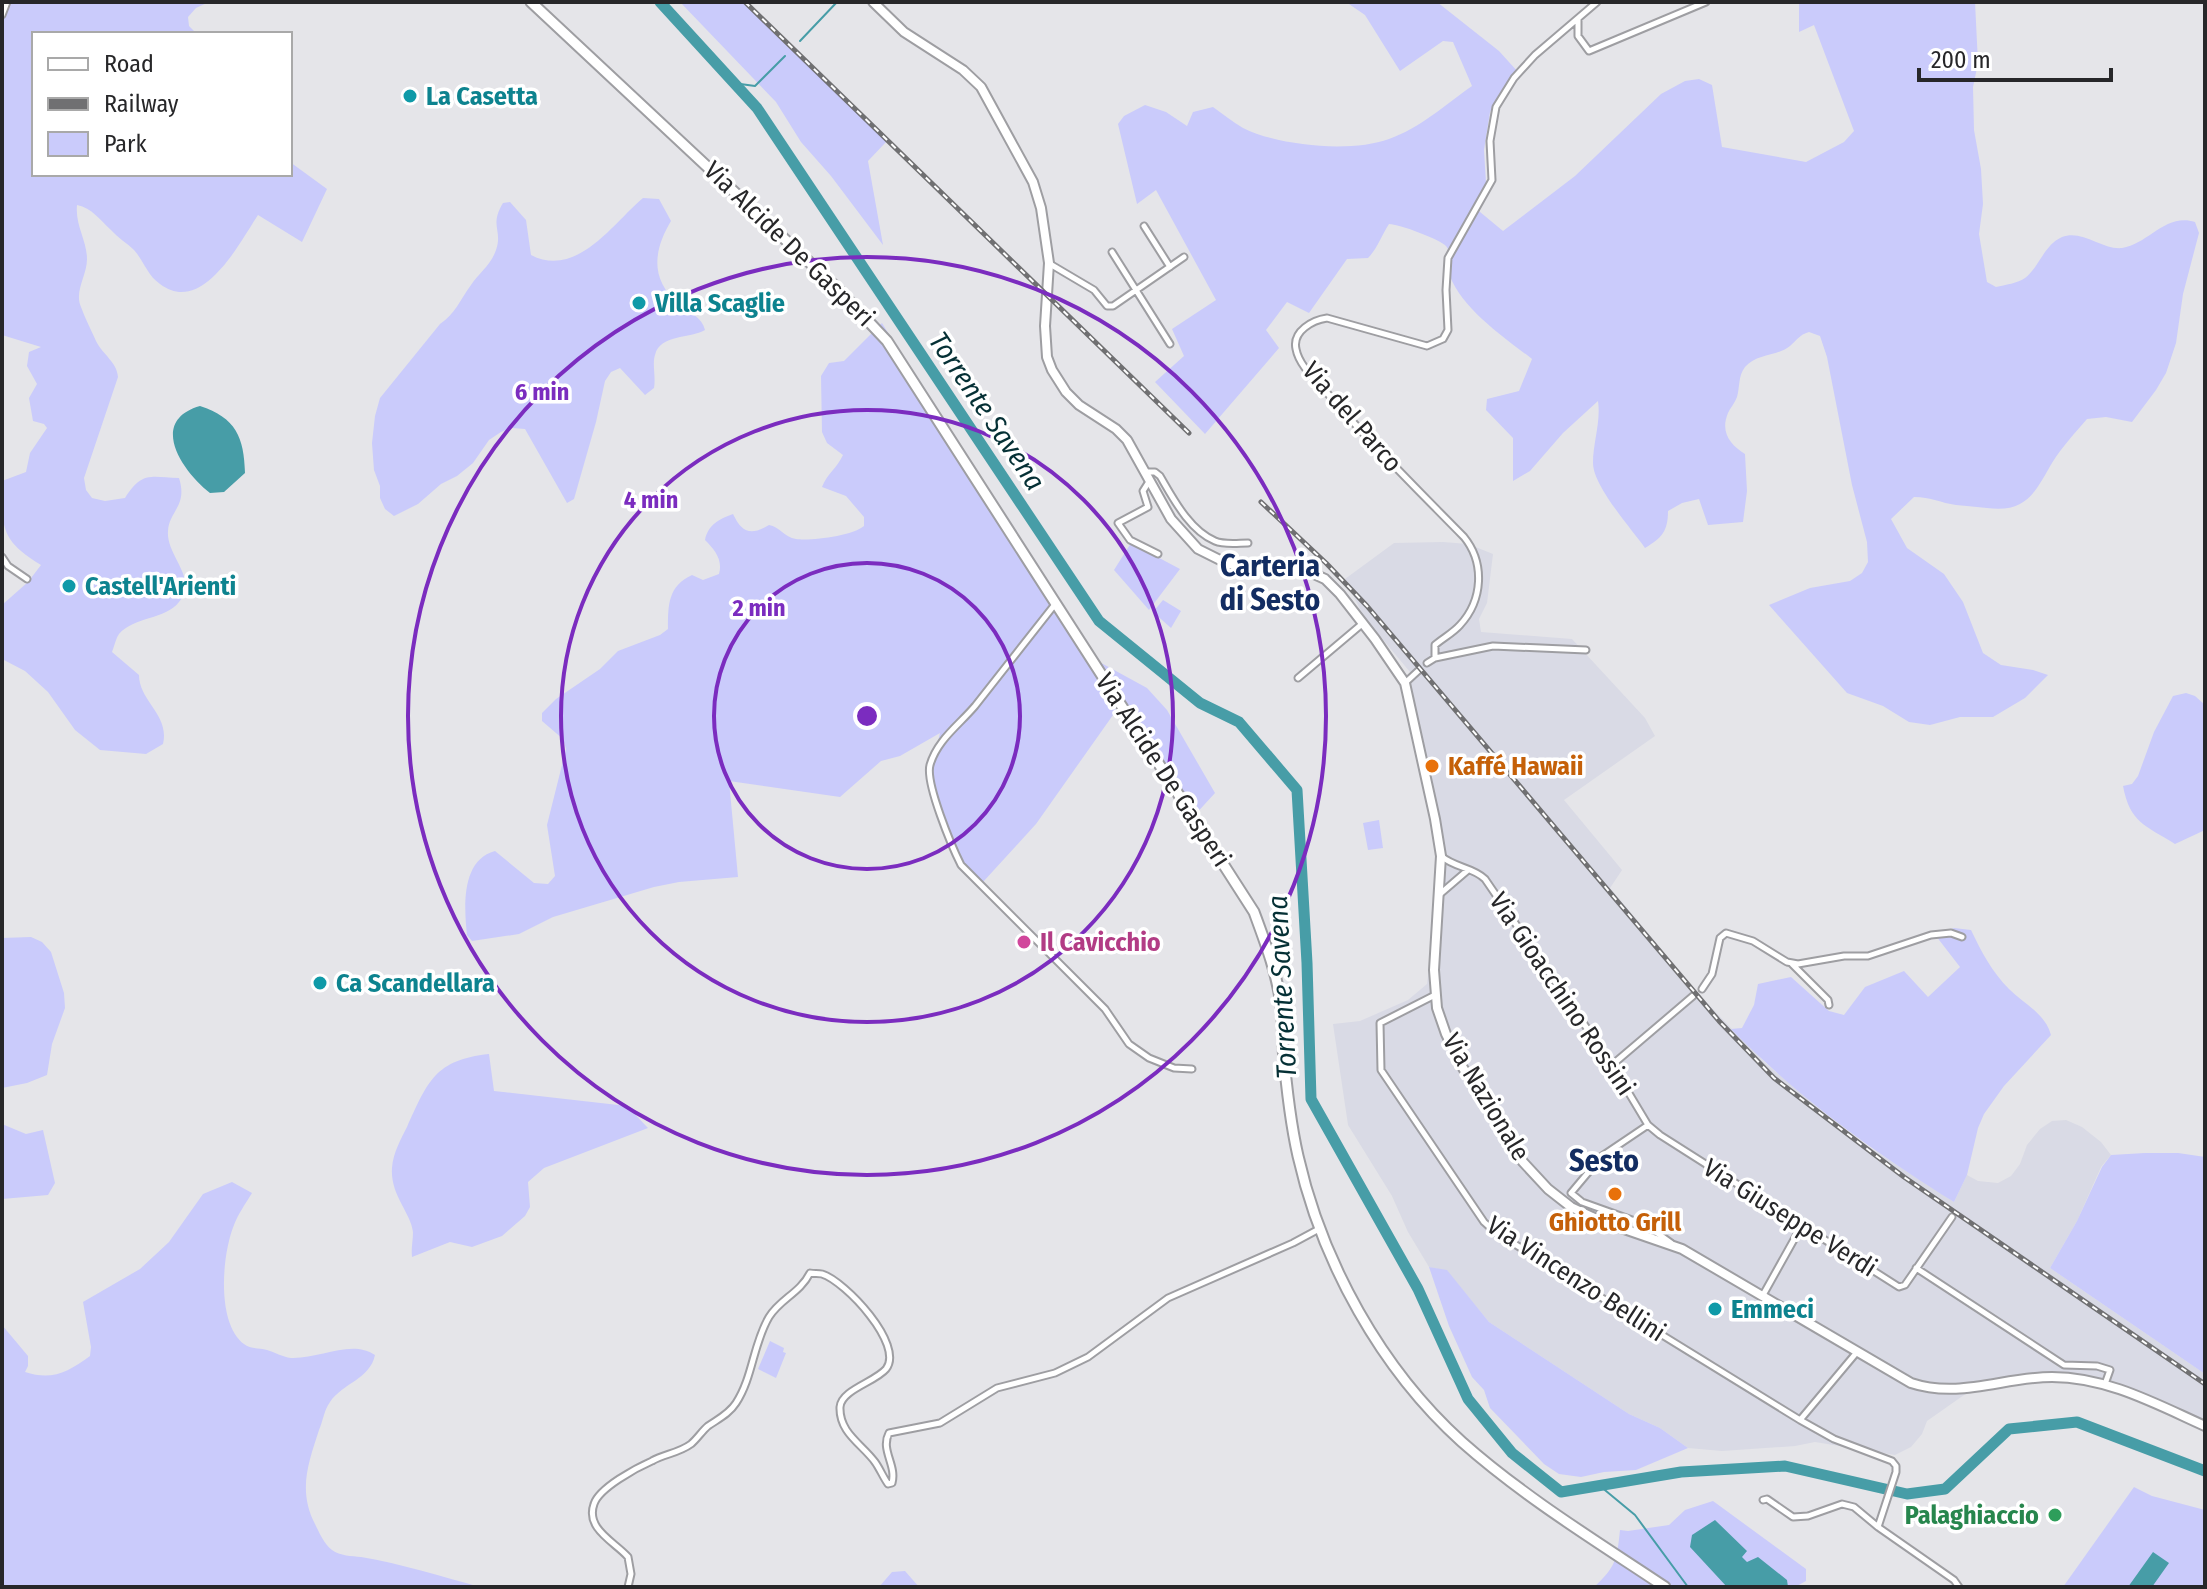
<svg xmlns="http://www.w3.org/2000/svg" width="2207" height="1589" font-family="'Fira Sans Condensed',sans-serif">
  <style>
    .built { fill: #d9dae5 }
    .green { fill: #cacbfb }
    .water { fill: #479da7 }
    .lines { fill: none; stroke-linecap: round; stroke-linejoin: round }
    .stream { stroke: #479da7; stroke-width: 2 }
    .river { stroke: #479da7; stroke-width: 11 }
    .street-casing { stroke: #9e9ea2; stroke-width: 9 }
    .secondary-casing { stroke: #9e9ea2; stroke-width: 12 }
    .primary-casing { stroke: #9e9ea2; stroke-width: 13 }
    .street { stroke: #fff; stroke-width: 5 }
    .secondary { stroke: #fff; stroke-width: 8 }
    .primary { stroke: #fff; stroke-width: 9 }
    .rail-casing { stroke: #707072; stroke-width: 5 }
    .rail { stroke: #fff; stroke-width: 2; stroke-dasharray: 6; stroke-linecap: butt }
    .ring { fill: none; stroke: #7b2cbf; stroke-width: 4 }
    .culture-dot { fill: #0f9aa8; stroke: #fff; stroke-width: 3 }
    .food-dot { fill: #e8710a; stroke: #fff; stroke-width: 3 }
    .hotel-dot { fill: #d1479c; stroke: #fff; stroke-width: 3 }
    .leisure-dot { fill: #2e9e5b; stroke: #fff; stroke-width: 3 }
    .labels { text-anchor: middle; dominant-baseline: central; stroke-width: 7; stroke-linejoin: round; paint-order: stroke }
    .culture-label { font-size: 26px; font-weight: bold; fill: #0d838f; stroke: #fff; text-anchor: start }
    .street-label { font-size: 26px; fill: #272729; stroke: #fff }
    .food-label { font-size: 26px; font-weight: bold; fill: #c56008; stroke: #fff; text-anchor: start }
    .hotel-label { font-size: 26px; font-weight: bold; fill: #b23c85; stroke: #fff; text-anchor: start }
    .leisure-label { font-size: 26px; font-weight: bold; fill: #27864d; stroke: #fff; text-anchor: end }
    .water-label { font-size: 28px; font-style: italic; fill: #053035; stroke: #fff }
    .quarter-label { font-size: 30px; font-weight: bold; fill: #132d62; stroke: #fff }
    .centre { fill: #7b2cbf; stroke: #fff; stroke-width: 4 }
    .ring-label { font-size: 24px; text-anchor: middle; font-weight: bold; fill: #7b2cbf; stroke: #fff; stroke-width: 7; stroke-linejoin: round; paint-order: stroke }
  </style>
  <rect width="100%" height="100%" fill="#e5e5e9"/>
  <path class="built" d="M1443,542L1468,544L1493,554L1487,603L1479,619L1481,632L1572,639L1645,718L1655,736L1564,800L1622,870L1610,888L1700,996L1764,1062L1849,1134L1954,1202L1967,1175L1978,1181L1998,1183L2011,1176L2020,1164L2027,1145L2040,1129L2052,1121L2066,1120L2082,1127L2101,1142L2111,1155L2101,1167L2077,1221L2050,1268L2205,1374V1424L2165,1408L2076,1379L1983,1386L1964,1395L1927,1421L1922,1434L1911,1447L1895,1455L1815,1442L1795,1446L1722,1451L1688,1448L1660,1428L1629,1414L1489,1322L1447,1271L1429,1267L1408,1232L1392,1196L1348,1125L1333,1024L1360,1021L1408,1000L1427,984L1436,913L1438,819L1404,681L1410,672L1364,617L1345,579L1394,543Z"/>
  <path class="green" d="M5,2H209L196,8L188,17L189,26L197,34H34V174H290V162L327,189L302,242L258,215C239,244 202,316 160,284C147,275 144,261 134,250C127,243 118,238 111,230C100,220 92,208 77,205C75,226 87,240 87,259C87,276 74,291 81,307C85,318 91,330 96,341C103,355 117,362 118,377L84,478L86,490L92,498L105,501L125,498C142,471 150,477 179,478C188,506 169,511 168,531C166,556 199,578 179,602C165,620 135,616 119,634C116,638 114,647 112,652L139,675C139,701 170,715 163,744L146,754L100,750L75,730L48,692L25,671L2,659V605L28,582L41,565C0,540 2,528 2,481L26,472L30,453L47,428L44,424L33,421L29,398L37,384L27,366L29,352L41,347L2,335V11Z
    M680,2H742L887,141L868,161L883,245L831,176L801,142L776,102Z
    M1346,2H1437L1499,51L1518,72L1499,94L1490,112L1484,150L1486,183L1484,193L1474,207L1503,231L1575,176L1661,94L1685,81L1699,79L1712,85L1722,147L1806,162L1844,142L1854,131L1814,25L1799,32V2H1975L1978,63L1973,87L1974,130L1981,169L1983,204L1979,234L1987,282L1996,287C2005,285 2018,283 2025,278C2040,266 2044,245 2062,237C2082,229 2102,250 2122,248C2149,244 2165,213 2195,222L2199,233L2183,294L2176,343L2166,373L2156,390L2132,422L2106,417L2087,419C2075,433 2062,447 2052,463C2035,492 2027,513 1987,508C1977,507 1967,506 1956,505C1941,503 1931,497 1914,497L1891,519L1907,548L1944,574L1963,602L1983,653L2001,665L2033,670L2048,675L2025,698L1993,717H1960L1930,725L1909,722L1883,706L1847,693L1769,605L1810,588L1850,581L1862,573L1868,562L1867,542L1852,485L1827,357L1820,336L1809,332C1799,335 1797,340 1790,346C1776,357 1757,353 1745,367C1738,376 1740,387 1737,397C1735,403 1730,408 1728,413C1720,432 1730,445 1745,454L1747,491L1743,522L1708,525L1699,499L1682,503L1668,511C1668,531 1662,538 1645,548C1631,528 1593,486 1593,463C1593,442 1601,422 1598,401L1563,433L1530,471L1513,481V438L1486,410L1487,399L1519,391L1532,359C1505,338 1462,309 1450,276C1446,267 1453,254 1446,246C1439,239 1399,224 1389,224C1381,236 1378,248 1368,258L1347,259L1309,313L1287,302L1266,330L1279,348L1205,434L1155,382L1184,356L1172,329L1216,300L1156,190L1137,204L1118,124L1124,116L1145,105L1166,112L1187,126L1193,112L1213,107C1223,114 1233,122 1243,128C1279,146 1351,153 1389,139C1420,128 1445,105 1472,86L1453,42L1443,41L1400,71L1365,15Z
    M643,198L659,199L671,221C653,251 650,280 679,304C690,313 702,317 705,330C690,339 660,334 655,355C652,364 656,376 654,388L645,395L620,368L611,372L605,381L596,422L574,499L567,503L525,429L512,428L501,432L489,440L473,463L457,476L441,484L418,504L394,516L385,509L380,498V486L374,470L372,443L375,416L380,398L440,324C455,314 460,300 471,285C479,273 491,265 496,250C503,230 489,226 503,203L510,202L526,220L531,255C577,279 613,223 643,198Z
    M882,323L947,431L1094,659L1147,688L1167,710L1215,793L1193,817L1121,711L1113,715L1036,824L983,882L956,856L929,781L940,733L900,756L881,761L840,797L729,781L738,877L679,882L654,887L553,917L519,934L472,941L467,935C464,907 461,860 495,851L534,883L548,884L555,876L547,825L566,749L563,739L542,721V713L556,699L600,669L618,651L660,635L668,629C668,605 668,586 692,575L703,580L719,574C723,560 715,550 705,540C708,525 719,519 733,514C742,533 751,536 769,525C780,527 784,537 796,539C811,541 852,536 864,526V517L846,496L822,487C827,474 837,468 843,455L827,443L822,432L821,376L829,363L844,361Z
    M1131,543L1180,569L1149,610L1114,570Z
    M1163,600L1181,611L1171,628L1153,612Z
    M2186,693L2195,696L2205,705V830L2175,844C2145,825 2130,823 2123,786L2132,784L2138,776L2154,732L2173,696Z
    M1379,820L1383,848L1368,850L1363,823Z
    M1954,928L1971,930C1981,951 1992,972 2009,989C2024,1004 2045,1013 2051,1035L2004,1086L1984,1114L1978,1128L1967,1175L1954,1202C1870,1149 1801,1100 1731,1029L1742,1028L1754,1005L1758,984L1791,977L1829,1011L1844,1015L1865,987L1904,971L1928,997L1960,967L1936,936Z
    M31,937L42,942L51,952L64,993L65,1008L52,1044L47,1075L27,1083L2,1088V938Z
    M489,1054L494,1091L627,1106L648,1128L544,1168L528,1182L530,1207L525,1216L502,1236L472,1247L450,1242L412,1257C411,1248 413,1241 413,1232C411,1213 390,1195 392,1168C393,1153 401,1139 407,1127C428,1081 435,1060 489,1054Z
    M2,1124L26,1134L43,1130L55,1183L48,1195L2,1199Z
    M2145,1153H2178L2205,1157V1374L2050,1268L2077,1221L2102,1167L2111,1155Z
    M232,1182L252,1193C246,1203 238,1214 234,1225C222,1254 216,1323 244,1344C250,1349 259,1348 267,1350C275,1352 282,1357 291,1358C320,1359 351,1339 375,1355C370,1379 343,1383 330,1402C324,1410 323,1421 319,1430C308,1464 298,1491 315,1524C319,1532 324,1544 332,1550C340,1556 352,1556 361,1557C402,1564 440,1576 480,1587H2V1325L28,1356V1366L25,1372C52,1381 68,1372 90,1356L91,1347L83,1302L140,1269L169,1242L203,1194Z
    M1429,1267L1447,1270L1489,1322L1629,1414L1660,1428L1688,1448L1636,1470L1604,1472L1581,1477L1559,1474L1544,1464L1490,1408L1484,1390L1472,1377L1449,1326Z
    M770,1341L784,1348L783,1352L786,1353L776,1378L758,1369Z
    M2134,1487L2152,1496L2205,1510V1587H2063Z
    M1713,1501L1806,1569V1581L1795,1587H1594C1616,1567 1617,1559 1620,1530L1628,1531L1669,1525L1685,1510Z
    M905,1571L919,1587H879L892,1572Z"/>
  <path class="water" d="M200,406C236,418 244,437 245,473L224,492L210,493C182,471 148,421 200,406Z
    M1715,1520L1747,1551L1742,1557L1747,1562L1758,1557L1787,1580L1788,1587H1727L1690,1547L1692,1535Z
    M2153,1552L2169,1563L2152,1587H2128Z"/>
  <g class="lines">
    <path class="stream" d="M800,41L837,2
      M733,83L755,86L785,56
      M1600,1486L1635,1515L1688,1587"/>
    <path class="river" d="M660,2L757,108L1099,621L1200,703L1239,722L1297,790L1307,963L1311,1099L1418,1289L1468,1399L1512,1453L1561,1492L1681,1472L1785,1466L1907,1494L1945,1489L2009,1429L2077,1422L2205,1471"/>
    <defs>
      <path id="street" d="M2,15L7,2
        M1578,19V36L1589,51L1706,2
        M1144,226L1170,267
        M1112,252L1170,344
        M1050,264L1094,290L1107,306H1113L1184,257
        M1147,472H1155L1160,476C1173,498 1189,530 1215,541C1224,545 1238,543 1248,543
        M1150,480L1143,491L1148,507L1118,523L1130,540L1158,554
        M2,557L8,566L27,579
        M1056,603C1029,637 1002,672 975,706C959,725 937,740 930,765C925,783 952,847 961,865L1105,1009L1129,1044L1149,1058L1174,1068L1192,1069
        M1435,658V645C1443,638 1453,633 1460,625C1483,600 1485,563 1464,537C1418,490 1371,444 1328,394C1317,381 1299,366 1296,349C1292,331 1313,320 1327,318L1427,346L1443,339L1448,330L1446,290L1448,258L1492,180L1490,141L1496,107L1514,78L1535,55L1597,2
        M1427,663L1435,658L1493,646L1586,650
        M1298,678L1362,624
        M1405,683L1418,671
        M1441,856C1455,868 1473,867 1485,879L1612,1065L1648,1125L1660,1135L1899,1287L1905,1285L1952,1217
        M1440,894L1468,870
        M1792,964L1828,1000L1829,1005
        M1702,989L1712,974L1720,938L1726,933L1753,941L1787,962L1798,964L1844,956H1868L1931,935L1951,933L1962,937
        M1435,995L1380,1023L1381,1070L1484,1222L1495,1232L1800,1420L1834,1439L1892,1461L1896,1466V1472L1878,1527L1954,1580L1959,1587
        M1612,1065L1693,996
        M1648,1125L1602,1156L1571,1193L1582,1202L1646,1225L1671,1243
        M1916,1268L2064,1365L2097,1366L2110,1370L2105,1384
        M1763,1295L1801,1227
        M1800,1420L1857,1352
        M1763,1500L1767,1499L1793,1517L1808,1516L1842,1504L1854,1507L1878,1527
        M628,1587L631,1574L628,1557C615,1542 585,1529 594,1504C599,1488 636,1468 652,1461C664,1454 679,1453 691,1444C697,1439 702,1431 708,1426C718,1419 729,1414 736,1403C753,1377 753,1344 769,1317C780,1299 800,1293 810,1273C814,1274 818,1273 822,1274C845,1281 905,1345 886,1369C875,1382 841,1390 840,1407C839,1433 862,1444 875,1462C880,1469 883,1477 888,1484L892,1483C897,1465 880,1450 889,1433L940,1423L997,1388L1055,1373L1088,1357L1168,1298L1293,1243L1319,1229"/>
      <path id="secondary" d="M873,2L904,32L963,70L981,87L1033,182L1041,208L1049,263L1045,326L1047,357L1052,370L1066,392L1079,405L1116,429L1127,440L1171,519L1198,549L1228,564L1301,568L1325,579L1340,594L1375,639L1405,683L1435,819L1441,856L1434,970L1437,1008L1446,1034L1463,1068L1523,1162L1548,1189L1571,1207L1601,1221L1682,1249L1911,1383C1959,1399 2004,1377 2052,1377C2107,1377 2156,1404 2205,1426"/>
      <path id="primary" d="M531,2L837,288L887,341L1254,912C1265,942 1277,973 1281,1005C1283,1019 1282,1033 1283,1048C1286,1083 1290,1121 1298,1156C1322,1262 1381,1369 1462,1442C1524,1497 1596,1541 1665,1587"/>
    </defs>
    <use href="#street" class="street-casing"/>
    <use href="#secondary" class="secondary-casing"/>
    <use href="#primary" class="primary-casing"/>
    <use href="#street" class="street"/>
    <use href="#secondary" class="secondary"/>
    <use href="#primary" class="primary"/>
    <defs>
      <path id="rail" d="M745,2L1189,433
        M1261,502L1326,563L1367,606L1719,1021L1774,1078L1904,1177L2205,1384"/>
    </defs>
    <use href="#rail" class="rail-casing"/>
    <use href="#rail" class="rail"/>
  </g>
  <g class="ring">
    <circle cx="867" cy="716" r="153"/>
    <circle cx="867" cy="716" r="306"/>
    <circle cx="867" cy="716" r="459"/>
  </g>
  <g class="culture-dot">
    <circle cx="410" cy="96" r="8"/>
    <circle cx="639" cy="303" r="8"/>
    <circle cx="69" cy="586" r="8"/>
    <circle cx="320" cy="983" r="8"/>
    <circle cx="1715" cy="1309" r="8"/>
  </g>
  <g class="food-dot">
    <circle cx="1432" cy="766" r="8"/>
    <circle cx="1615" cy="1194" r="8"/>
  </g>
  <circle class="hotel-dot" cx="1024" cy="942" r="8"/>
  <circle class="leisure-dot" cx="2055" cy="1515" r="8"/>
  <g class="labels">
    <g class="culture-label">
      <text x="426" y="96">La Casetta</text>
      <text x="655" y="303">Villa Scaglie</text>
      <text x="85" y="586">Castell'Arienti</text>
      <text x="336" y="983">Ca Scandellara</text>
      <text x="1731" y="1309">Emmeci</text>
    </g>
    <g class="street-label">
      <text transform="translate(789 244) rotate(44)">Via Alcide De Gasperi</text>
      <text transform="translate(1352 417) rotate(49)">Via del Parco</text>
      <text transform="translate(1163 770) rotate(57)">Via Alcide De Gasperi</text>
      <text transform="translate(1562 994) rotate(56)">Via Gioacchino Rossini</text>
      <text transform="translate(1486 1097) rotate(59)">Via Nazionale</text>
      <text transform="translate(1790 1218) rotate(32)">Via Giuseppe Verdi</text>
      <text transform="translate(1576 1279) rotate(33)">Via Vincenzo Bellini</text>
    </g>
    <g class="food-label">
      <text x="1448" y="766">Kaffé Hawaii</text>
      <text x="1615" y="1222" text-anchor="middle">Ghiotto Grill</text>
    </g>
    <g class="hotel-label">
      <text x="1040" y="942">Il Cavicchio</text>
    </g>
    <g class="leisure-label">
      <text x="2039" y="1515">Palaghiaccio</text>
    </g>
    <g class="water-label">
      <text transform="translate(987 411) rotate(56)">Torrente Savena</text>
      <text transform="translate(1282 987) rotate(-93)">Torrente Savena</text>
    </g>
    <g class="quarter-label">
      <text x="1270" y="566">Carteria<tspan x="1270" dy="34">di Sesto</tspan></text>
      <text x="1604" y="1161">Sesto</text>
    </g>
  </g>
  <circle cx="867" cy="716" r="12" class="centre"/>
  <g class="ring-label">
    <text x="542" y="400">6 min</text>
    <text x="651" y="508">4 min</text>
    <text x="759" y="616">2 min</text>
  </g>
  <rect width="2207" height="1589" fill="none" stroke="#272729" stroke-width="8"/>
  <rect x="32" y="32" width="260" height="144" fill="#ffffff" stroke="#a9a9a9" stroke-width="2"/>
  <rect x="48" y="58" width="40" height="12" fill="#ffffff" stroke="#a9a9a9" stroke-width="2"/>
  <text x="104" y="72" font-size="24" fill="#272729">Road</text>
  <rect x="48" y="98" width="40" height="12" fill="#707072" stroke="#a9a9a9" stroke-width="2"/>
  <text x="104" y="112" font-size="24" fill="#272729">Railway</text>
  <rect x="48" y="132" width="40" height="24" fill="#cacbfb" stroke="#a9a9a9" stroke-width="2"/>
  <text x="104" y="152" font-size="24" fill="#272729">Park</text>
  <path d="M1919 68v12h192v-12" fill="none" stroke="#272729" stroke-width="4"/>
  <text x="1931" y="68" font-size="24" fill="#272729" stroke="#ffffff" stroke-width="6" paint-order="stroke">200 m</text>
</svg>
